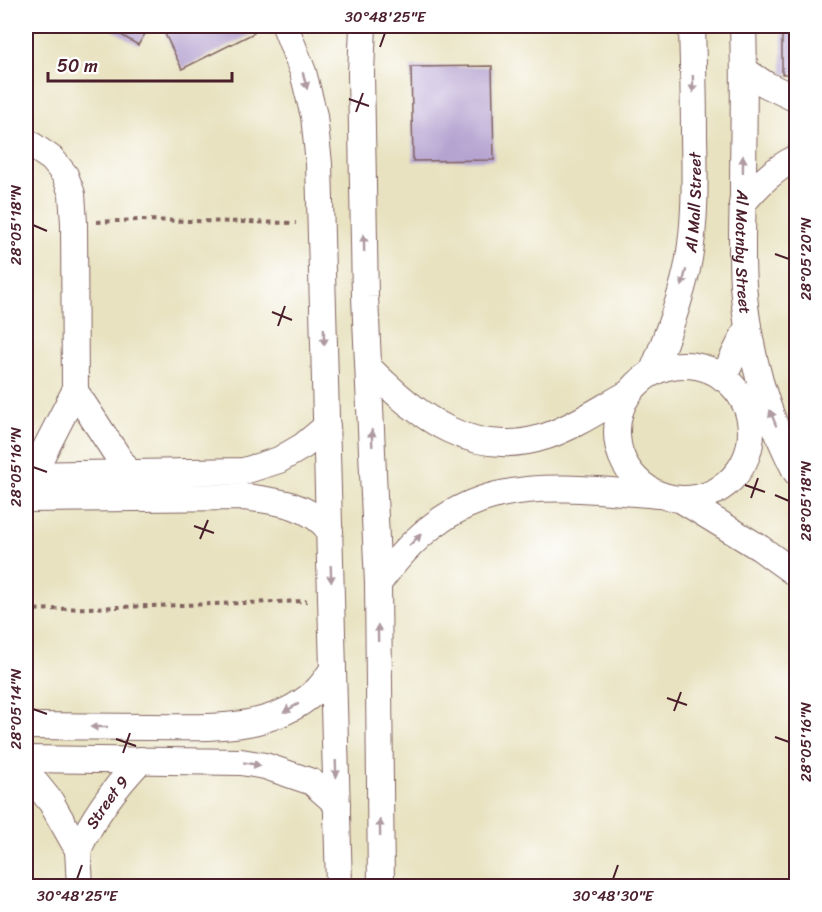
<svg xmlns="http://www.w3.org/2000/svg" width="822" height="912" font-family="Sriracha,sans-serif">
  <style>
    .building { fill: #b5a3d0 }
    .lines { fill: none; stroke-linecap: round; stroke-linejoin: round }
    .minor-casing { stroke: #81635f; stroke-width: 28 }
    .path { stroke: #81635f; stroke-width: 4; stroke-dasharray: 4.5 4.5; stroke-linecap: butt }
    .minor { stroke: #fff; stroke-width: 26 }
    .oneway { fill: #ae9aa0 }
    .ticks { fill: none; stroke: #4a1f2b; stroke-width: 2 }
    .labels { text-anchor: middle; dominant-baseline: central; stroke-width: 5; stroke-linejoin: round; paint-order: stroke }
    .street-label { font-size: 16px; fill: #4a1f2b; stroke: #fff }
    .neatline { fill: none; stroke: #4a1f2b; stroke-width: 2 }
    .ticks-label { font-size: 15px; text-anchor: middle; fill: #4a1f2b }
  </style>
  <rect width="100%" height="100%" fill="#fff"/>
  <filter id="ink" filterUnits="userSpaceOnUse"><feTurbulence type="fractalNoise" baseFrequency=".0167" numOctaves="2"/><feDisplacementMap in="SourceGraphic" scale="12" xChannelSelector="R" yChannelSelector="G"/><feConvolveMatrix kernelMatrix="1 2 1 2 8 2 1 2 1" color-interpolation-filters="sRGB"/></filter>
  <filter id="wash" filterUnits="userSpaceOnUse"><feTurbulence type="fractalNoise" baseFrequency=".008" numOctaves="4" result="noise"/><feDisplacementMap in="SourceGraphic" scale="24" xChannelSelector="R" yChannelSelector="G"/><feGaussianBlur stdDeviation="1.35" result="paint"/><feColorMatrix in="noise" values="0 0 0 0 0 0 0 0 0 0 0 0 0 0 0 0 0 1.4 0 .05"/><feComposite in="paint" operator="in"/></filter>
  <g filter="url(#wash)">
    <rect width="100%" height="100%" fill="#e8e2c0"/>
    <g id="blocks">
      <path class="building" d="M106,26H150L138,45Z
        M174,26H248L254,33L182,69L165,34Z
        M782,26H796V74H782Z
        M492,66L494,160L413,161L411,67Z"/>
    </g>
  </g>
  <g filter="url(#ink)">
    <use href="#blocks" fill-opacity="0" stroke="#81635f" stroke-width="1.5"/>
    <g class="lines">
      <defs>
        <g id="minor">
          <path d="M285,26L303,72L314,116L319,164L339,886"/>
          <path d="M363,26L361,73L365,297L378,584L381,886"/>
          <path id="s1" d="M743,26C745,82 743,138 743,194C742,224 741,255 743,285C748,351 766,414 796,472"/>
          <path d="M744,70L765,84L796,99"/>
          <path d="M26,141L52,159L65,175L72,194L74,223L75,391L32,475"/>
          <path d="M742,204C758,185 774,169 796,158"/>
          <circle cx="684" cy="432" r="67"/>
          <path d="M369,368C419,417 473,461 547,436C576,426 603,407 629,393"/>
          <path id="s2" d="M652,373C666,339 679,305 687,269C696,225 695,180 694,136C694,99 693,62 692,26"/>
          <path d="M723,378L748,327"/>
          <path d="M75,391L130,475"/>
          <path d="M26,475L244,471L279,460L303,446L327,426"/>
          <path d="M26,499L244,497C276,501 309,504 330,531"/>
          <path d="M680,499L760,548L796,574"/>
          <path d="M378,584C458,473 534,484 658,495"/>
          <path d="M26,726C67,726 108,727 150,727C207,727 270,733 316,691C323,685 328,676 333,669"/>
          <path d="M26,759L241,762L265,766L312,782L337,804"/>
          <path d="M26,771L51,802L78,850L80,886"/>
          <path id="s3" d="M78,850C94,815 114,788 141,760"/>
        </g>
      </defs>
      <use href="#minor" class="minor-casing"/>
      <path class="path" d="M97,222L138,220L296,223
        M26,610L307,601"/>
      <use href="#minor" class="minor"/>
    </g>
    <defs><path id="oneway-solid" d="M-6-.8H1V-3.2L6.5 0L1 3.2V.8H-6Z" transform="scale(1.5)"/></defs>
    <g class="oneway">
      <use href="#oneway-solid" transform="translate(305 81) rotate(75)"/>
      <use href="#oneway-solid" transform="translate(693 84) rotate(89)"/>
      <use href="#oneway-solid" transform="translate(743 164) rotate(-89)"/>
      <use href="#oneway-solid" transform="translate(364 243) rotate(-91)"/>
      <use href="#oneway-solid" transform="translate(684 278) rotate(104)"/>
      <use href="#oneway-solid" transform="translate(324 337) rotate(89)"/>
      <use href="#oneway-solid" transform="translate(773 418) rotate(-112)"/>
      <use href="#oneway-solid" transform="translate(372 438) rotate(-92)"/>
      <use href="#oneway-solid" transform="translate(415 540) rotate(-44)"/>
      <use href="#oneway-solid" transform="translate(331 574) rotate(88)"/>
      <use href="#oneway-solid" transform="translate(378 633) rotate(-91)"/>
      <use href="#oneway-solid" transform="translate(291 708) rotate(151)"/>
      <use href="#oneway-solid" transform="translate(99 727) rotate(-180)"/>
      <use href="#oneway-solid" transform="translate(252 764) rotate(10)"/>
      <use href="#oneway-solid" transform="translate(336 769) rotate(88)"/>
      <use href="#oneway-solid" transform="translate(380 828) rotate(-91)"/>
    </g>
  </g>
  <path class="ticks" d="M380,47L385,33M349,99L369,106M356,112L363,93M33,225L47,231M775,254L789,259M272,312L292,320M278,326L285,306M33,467L47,472M745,485L765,492M775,495L789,501M751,498L758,478M194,526L214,533M200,539L208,520M667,698L687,705M33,709L47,714M674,711L681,692M775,737L789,742M116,739L136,746M123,753L130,733M77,879L82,865M613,879L618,865"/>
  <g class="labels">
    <g class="street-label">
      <text stroke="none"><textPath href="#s2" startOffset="177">Al Mall Street</textPath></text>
      <text stroke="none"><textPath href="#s1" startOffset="226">Al Motnby Street</textPath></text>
      <text stroke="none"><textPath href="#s3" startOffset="56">Street 9</textPath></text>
    </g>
  </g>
  <rect width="822" height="912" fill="none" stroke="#fff" stroke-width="66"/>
  <path d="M48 72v9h184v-9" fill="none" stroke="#4a1f2b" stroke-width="3"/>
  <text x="57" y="72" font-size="18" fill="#4a1f2b" stroke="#ffffff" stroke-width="4.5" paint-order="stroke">50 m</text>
  <rect x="33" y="33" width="756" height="846" class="neatline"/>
  <g class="ticks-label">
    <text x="385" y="22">30°48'25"E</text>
    <text transform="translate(16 225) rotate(-90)" y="5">28°05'18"N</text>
    <text transform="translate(806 259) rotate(-90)" y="5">28°05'20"N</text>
    <text transform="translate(16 467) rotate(-90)" y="5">28°05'16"N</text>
    <text transform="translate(806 501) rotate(-90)" y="5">28°05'18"N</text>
    <text transform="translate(16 709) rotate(-90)" y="5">28°05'14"N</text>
    <text transform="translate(806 742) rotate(-90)" y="5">28°05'16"N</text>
    <text x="77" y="901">30°48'25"E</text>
    <text x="613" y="901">30°48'30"E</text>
  </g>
</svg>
